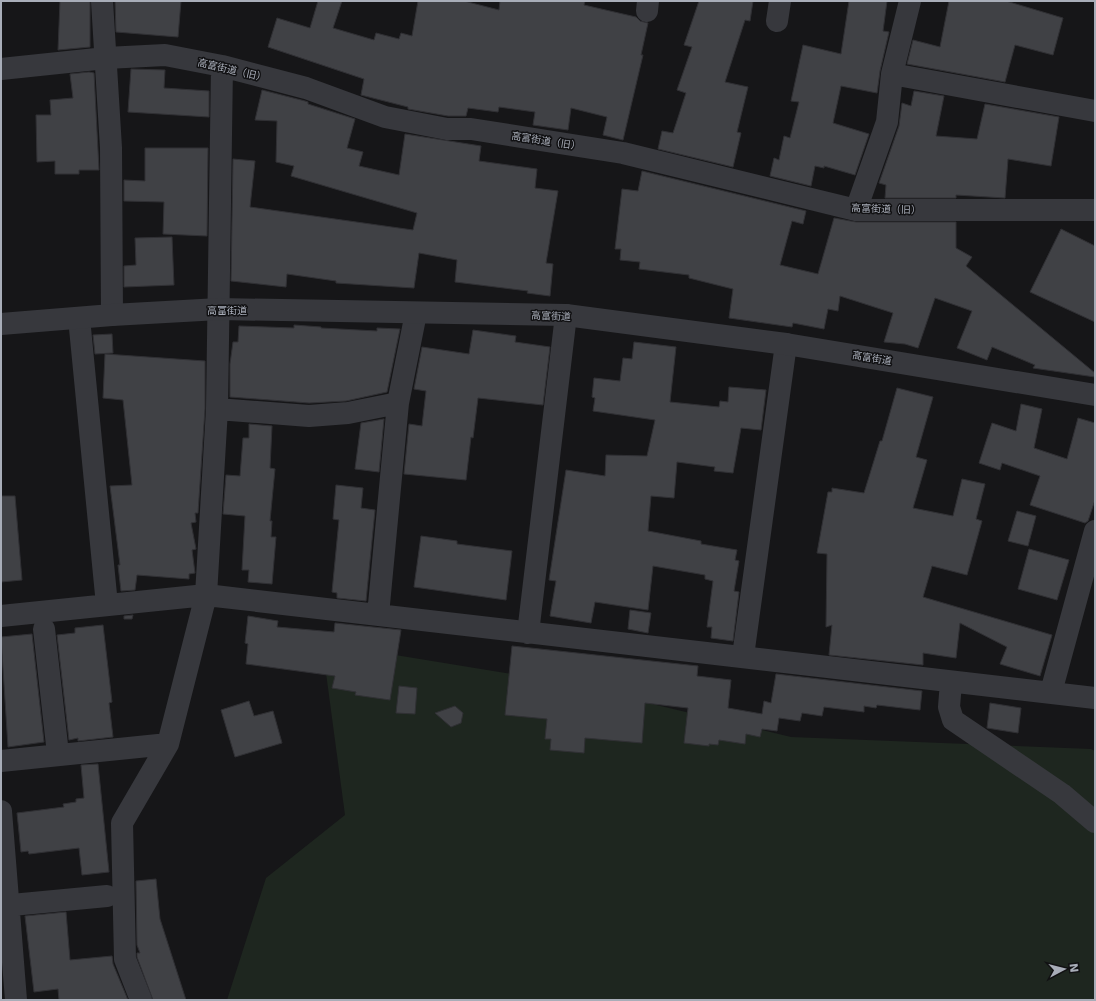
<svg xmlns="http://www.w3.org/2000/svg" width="1096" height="1001" font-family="'DejaVu Sans','Noto Sans JP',sans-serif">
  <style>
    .green { fill: #1e261f }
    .building { fill: #404145; stroke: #303034 }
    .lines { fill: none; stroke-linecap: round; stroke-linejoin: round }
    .minor { stroke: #37383d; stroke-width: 22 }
    .tertiary { stroke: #37383d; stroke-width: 22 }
    .labels { text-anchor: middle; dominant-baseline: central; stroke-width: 3; stroke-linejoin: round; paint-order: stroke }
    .street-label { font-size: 10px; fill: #a8adb8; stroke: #111113 }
  </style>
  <rect width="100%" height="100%" fill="#161618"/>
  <path class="green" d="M322,643L555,681L791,737L1091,749L1095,751V1000H227L266,878L345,815Z"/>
  <path class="building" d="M60,1H90V47L58,50Z
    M115,1H181L178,37L116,32Z
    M318,1H342L333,28L374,40L376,33L399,39L401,33L412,36L418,1H464L499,10L500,1H585L584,5L636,17L640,21L648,23L641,55H643L623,140L603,135L607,117L571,108L568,130L533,125L535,112L499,107L498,112L468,108L466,116H448L408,109V107L361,95L364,79L268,47L277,18L310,28Z
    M699,1H753L750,21L745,20L725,82L748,87L737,132L741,133L733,167L658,149L662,131L673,133L686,93L677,90L692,47L684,45Z
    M849,1H887L883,31L889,32L880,71L877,93L841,86L833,123L869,134L855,175L824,166V168L815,166L811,186L770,176L774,158L779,160L784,136L790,138L799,102L791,101L803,45L841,54Z
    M949,1H1006L1063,18L1053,55L1015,45L1005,82L907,64L913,40L940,47Z
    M131,69L165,70L164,88L209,91V117L128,112Z
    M89,72L94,73L99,170H79V174H55V161L37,162L36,115H51L50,100L73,98L70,74Z
    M262,90L305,101L308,102V104L355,119L347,148L363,152L359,166L399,175L405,134L481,146L479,161L537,169L535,188L558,191L546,263L553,264L550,296L527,293L528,291L455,282L457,260L419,253L414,288L336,283V281L287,274L286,287L231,281L233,159L255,161L250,207L413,230L417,213L291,176L294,166L276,162L277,121L255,120Z
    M914,91L944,96L936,136L977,139L985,104L1059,117L1051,166L1008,159L1005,198L956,195V198H885L886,185L879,183L899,126L902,103L911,106Z
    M145,148H208L207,236L163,234L164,202L124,201V180L145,181Z
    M642,171L806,211L803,224L792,221L780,265L818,274L834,218L856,222H956V248L972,257L966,266L1095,373V377L1033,368L1035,365L992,347L987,360L957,348L972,311L935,298L918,348L905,344L884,342L893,313L840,296L838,311L828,309L824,329L793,323L792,327L729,318L733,289L689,278V275L639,269L640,262L620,260L621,249H615L622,189L638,191Z
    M1061,229L1095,246V322L1030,292Z
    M172,237L174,285L124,287V266L136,265L135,238Z
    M294,325L321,327V328L377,331V328L400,329L387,392L346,401L309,403L230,397V364L233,342H238L239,326L294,328Z
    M473,330L516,336L515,342L550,347L543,405L478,398L473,438L471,437L466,480L404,474L409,424L422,426L426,391L414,389L422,347L469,354Z
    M112,334L113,353L95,354L93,335Z
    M634,342L676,347L670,402L719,407L720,401L728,402L729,387L766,390L761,430L741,428L733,473L714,471L715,467L677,462L674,498L651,496L648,531L701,541V544L737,550L735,560L739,561L734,591L739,592L733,641L711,638L712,627H707L713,581L705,579V575L653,566L648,610L595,602L591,623L550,616L556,581L549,580L566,470L605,476L606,455L647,456L655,420L593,411L595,398L592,397L594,378L620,381L623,358L632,359Z
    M105,354L205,361V409L198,513H195L196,522L191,523L196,549L192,550L195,573L189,574V579L137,575L135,590L121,591L118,565H120L110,486L132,485L123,400L103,398Z
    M897,388L933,397L916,457L927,460L913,508L953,516L962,479L985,484L976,519L982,521L967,575L932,566L923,597L1052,635L1040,676L1000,664L1007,647L960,623L956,658L923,653V665L829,655L832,625L826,627L827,554L817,553L828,492H832V488L864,493L880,441H882Z
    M1021,404L1042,409L1034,448L1067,459L1078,418L1095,423V500L1088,521L1085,523L1030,505L1040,476L1002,463L1000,470L979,463L992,423L1016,431Z
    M384,419L379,472L355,469L361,423Z
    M249,424L272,426L270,468L275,469L270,521H272L271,537H276L272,584L248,582L249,570H242L245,516L223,514L226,475L240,476L243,438H249Z
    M336,485L363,488L361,508L375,510L366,601L337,598V593L332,592L339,520L333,519Z
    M1,496H15L22,580L1,582Z
    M1017,511L1036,516L1028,546L1008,541Z
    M421,536L457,541V544L512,551L506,600L414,587Z
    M1029,549L1069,560L1057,600L1018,589Z
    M630,610L651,613L648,633L628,629Z
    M133,615L132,619H124V616Z
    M248,616L278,621L277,627L334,632L335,623L401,630L390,700L355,695L356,692L332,688L335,676L246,664L248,644L245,643Z
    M103,625L112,702L109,703L113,737L78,741V738L69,740L57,635L75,633V628Z
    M32,634L44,742L8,747L1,637Z
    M512,646L698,666L697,676L731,680L728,708L762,714L764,701L771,703L776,674L922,691L920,710L877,705L876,708L864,706V712L824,707L822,716L802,713L800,721L779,718L777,731L762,729L760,737L746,734L745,744L719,740L718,745L709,744V746L684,743L688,708L645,703L642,743L585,738L584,753L550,750L551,739H545L547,719L505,715Z
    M399,686L417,688L415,714L396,713Z
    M249,701L254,716L273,711L282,743L235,757L221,710Z
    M990,703L1021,708L1018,733L987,728Z
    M455,706L463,713L461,723L451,727L435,713Z
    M98,764L109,872L82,875L79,848L29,854L28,851L21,852L17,813L64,807L63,804L76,802V799L84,798L81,765Z
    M156,879L160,919L186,1000H153L137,957V953H140L137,945L136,881Z
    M66,912L70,960L112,956L113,964L128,1000H59L58,989L34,992L25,916Z"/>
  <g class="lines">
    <path class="minor" d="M102,1L111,148L112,315
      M647,11L648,1
      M777,21L780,1
      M1,69L106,58L165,55L222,66L306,88L385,117L447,129H471L623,153L856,210H1095
      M892,74L1095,111
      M856,210L887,122L892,74L910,1
      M79,318L107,605
      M217,409L309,416L348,413L398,403
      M378,615L398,403L416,313
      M1,616L206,595L1095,698
      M44,629L58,754
      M528,633L566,315
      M743,656L786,344
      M951,682L949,707L953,720L1062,794L1095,822
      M1051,692L1095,531
      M1,761L168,744
      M1,811L16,1000
      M1,906L107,896
      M141,1000L125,959L122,823L168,744L206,595L217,409L222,66"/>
    <path class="tertiary" d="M1,324L112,315L219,309L566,315L786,344L1095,395"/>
  </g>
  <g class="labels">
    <g class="street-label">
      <text transform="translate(232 70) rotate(13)">高富街道（旧）</text>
      <text transform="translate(546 141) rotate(9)">高富街道（旧）</text>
      <text transform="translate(886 209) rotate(2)">高富街道（旧）</text>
      <text x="227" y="310">高富街道</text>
      <text transform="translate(551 316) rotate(2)">高富街道</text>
      <text transform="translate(872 358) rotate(9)">高富街道</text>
    </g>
  </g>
  <rect width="1096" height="1001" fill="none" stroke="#a8adb8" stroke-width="4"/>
  <g transform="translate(1064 969) rotate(83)" stroke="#111113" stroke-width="3" paint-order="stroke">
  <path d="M0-3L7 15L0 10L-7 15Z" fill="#a8adb8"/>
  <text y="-6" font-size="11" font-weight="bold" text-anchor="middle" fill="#a8adb8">N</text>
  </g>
</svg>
